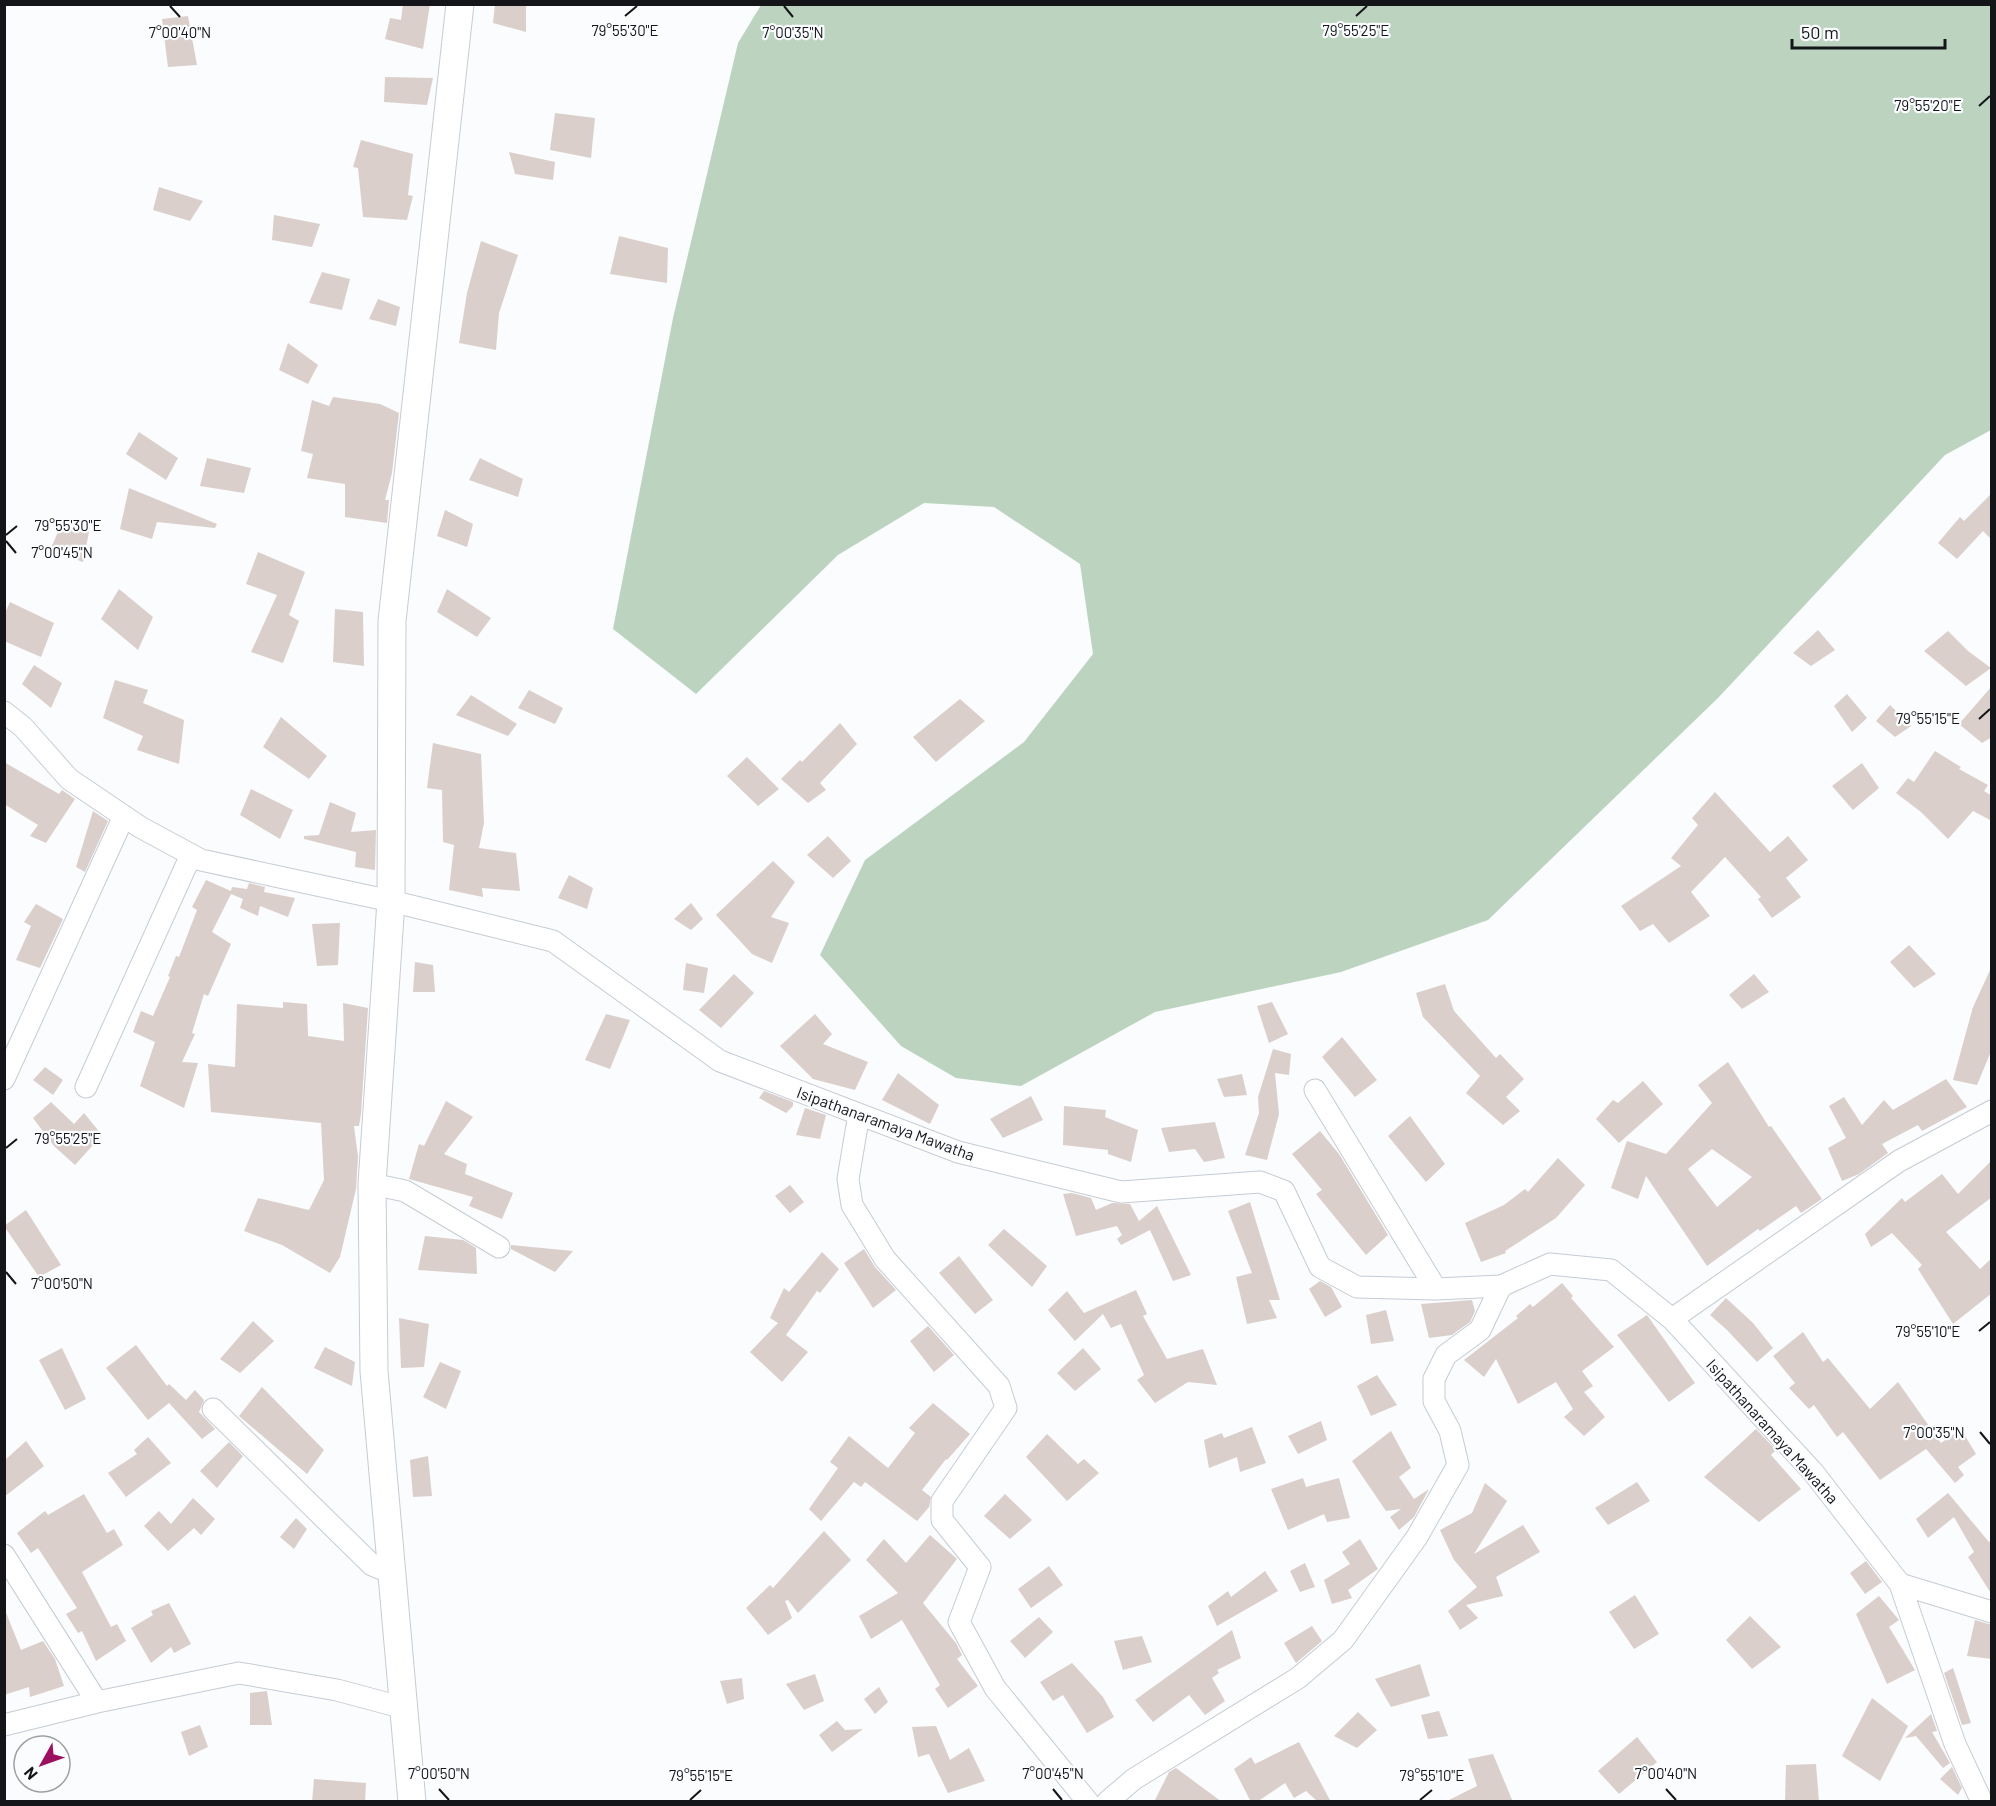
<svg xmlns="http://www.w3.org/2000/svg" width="1996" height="1806" font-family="Barlow,sans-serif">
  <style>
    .green { fill: #bcd4bf }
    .building { fill: #dbcfcb; fill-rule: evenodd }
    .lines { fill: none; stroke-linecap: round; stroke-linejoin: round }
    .minor-casing { stroke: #c5ccd4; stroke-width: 23 }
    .tertiary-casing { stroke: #c5ccd4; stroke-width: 29 }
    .minor { stroke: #fff; stroke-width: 21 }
    .tertiary { stroke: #fff; stroke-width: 27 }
    .ticks { fill: none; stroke: #131518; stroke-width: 2 }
    .labels { text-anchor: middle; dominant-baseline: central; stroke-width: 4.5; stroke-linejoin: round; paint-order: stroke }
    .street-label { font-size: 16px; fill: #131518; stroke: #fafcfe }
    .ticks-label { font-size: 15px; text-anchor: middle; fill: #131518; stroke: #fafcfe; stroke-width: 4.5; stroke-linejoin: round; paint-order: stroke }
  </style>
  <rect width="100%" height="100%" fill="#fafcfe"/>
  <path class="green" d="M761,5H1991V430L1945,455L1718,698L1488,920L1341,972L1155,1012L1021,1086L956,1078L901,1046L820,955L865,860L1024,742L1093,654L1080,564L994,507L924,503L838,555L696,694L613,629L673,318L738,43Z"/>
  <path class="building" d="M403,4H430L423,49L385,39L390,18L401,20Z
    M495,4H526V32L493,23Z
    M188,16L197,65L168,67L162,19Z
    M385,77L433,78L427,105L384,102Z
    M555,113L595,118L591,158L550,150Z
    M361,140L413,154L408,195L413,196L407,220L363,217L358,168L353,167Z
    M509,152L555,162L553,180L515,174Z
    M159,187L203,201L190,221L153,210Z
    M274,215L320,224L312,247L272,240Z
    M619,236L668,248L667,283L610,274Z
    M481,241L518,255L499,313L496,350L459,343L467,293Z
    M322,272L350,279L342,310L309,303Z
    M378,299L400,307L396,326L369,319Z
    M288,343L318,365L308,384L279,370Z
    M333,397L380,404L399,413L392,473L385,500H389L387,523L345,517V484L307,478L313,454L301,451L312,400L329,406Z
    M139,432L178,458L166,480L126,454Z
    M207,458L251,468L244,493L200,486Z
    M480,458L523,479L518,497L469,480Z
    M129,488L217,524L215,528L157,522L152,539L120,529Z
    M1992,493V540L1983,531L1957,559L1938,543L1960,517L1964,521Z
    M445,510L473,524L467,547L437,536Z
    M63,521L89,532L83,562L50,550Z
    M258,552L305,572L289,615L299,621L283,663L251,652L277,595L246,584Z
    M119,589L153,617L138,650L101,619Z
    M447,589L491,618L477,637L437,612Z
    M10,602L54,623L41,657L4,641V615Z
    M335,609L363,612L364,666L333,662Z
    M1818,630L1835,650L1811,666L1793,653Z
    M1948,631L1968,651L1991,668L1966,686L1924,651Z
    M34,665L62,683L51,708L22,684Z
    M115,680L148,690L143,703L184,720L179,764L137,750L143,736L103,718Z
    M1992,686V737L1982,743L1959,724Z
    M529,690L563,708L555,724L518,708Z
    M1847,694L1867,718L1852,732L1834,706Z
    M471,695L517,724L508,736L456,715Z
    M960,699L985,721L936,762L913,737Z
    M1890,705L1911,726L1895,737L1876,721Z
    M281,717L327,756L309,779L263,747Z
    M840,723L857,744L820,783L826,790L808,803L781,779L800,760L802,762Z
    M433,743L481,754L484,823L479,848L516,853L520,891L482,888L483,897L449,890L454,845L443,842L442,790L427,788Z
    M1935,751L1961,767L1959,769L1988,785L1984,791L1992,796V821L1973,811L1948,839L1921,812L1896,793L1908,778L1914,782Z
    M747,757L779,789L758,806L727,776Z
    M4,762L59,794L62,790L75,799L46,843L30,836L38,825L4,804Z
    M1862,763L1879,788L1853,810L1832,786Z
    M251,789L293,810L280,839L240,815Z
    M1715,792L1770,852L1788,836L1808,860L1786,878L1801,897L1772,918L1758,899L1761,897L1725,857L1691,892L1710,916L1669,943L1653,924L1640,931L1621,906L1681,866L1671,858L1698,825L1692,818Z
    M330,802L356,813L351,832L376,830L375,870L355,867L356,852L304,839V836L319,835Z
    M93,811L108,821L85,872L76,867Z
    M828,836L851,861L833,878L807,855Z
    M773,861L795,882L771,917L789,923L772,963L752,954L716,915Z
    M569,875L593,888L587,909L558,898Z
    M206,880L231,891L232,887L247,889L249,883L265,887L264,892L295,898L288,917L260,906L258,916L240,908L243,899L231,894L212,932L231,944L208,996L204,994L192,1033L195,1034L182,1062L198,1063L184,1108L140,1086L155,1042L133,1032L141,1011L153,1016L170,977L168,976L176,956L179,957L197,910L192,907Z
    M691,903L703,919L691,930L674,919Z
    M36,904L63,919L40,968L16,960L31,926L24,922Z
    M340,923L338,965L317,966L312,924Z
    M1909,945L1936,974L1914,988L1890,962Z
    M415,962L433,965L435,992H413Z
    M686,963L708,968L704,993L683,990Z
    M1992,966V1049L1977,1085L1953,1080L1973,1007Z
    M734,974L754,993L721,1028L699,1010Z
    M1754,974L1769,992L1742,1009L1729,995Z
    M1445,984L1454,1011L1496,1058L1500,1054L1524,1079L1506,1097L1520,1111L1503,1125L1466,1093L1480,1076L1423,1017L1416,993Z
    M283,1002L307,1004L308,1036L344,1041L343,1003L368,1008L361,1114L359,1126H354L358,1157L356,1189L340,1257L330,1273L282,1245L244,1231L258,1198L309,1210L324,1180L321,1123L211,1112L208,1064L235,1067L237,1004L283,1008Z
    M1272,1002L1288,1034L1269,1043L1257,1006Z
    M606,1014L630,1020L610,1069L585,1060Z
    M815,1014L832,1034L823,1044L868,1062L855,1090L813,1079L780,1046Z
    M1342,1037L1377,1080L1355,1097L1322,1057Z
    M1273,1049L1291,1054L1289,1075L1275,1073L1279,1114L1267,1160L1245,1155L1259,1113L1258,1097Z
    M1728,1062L1769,1127L1771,1126L1822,1199L1801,1213L1796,1206L1760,1231L1758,1229L1707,1266L1646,1176L1638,1199L1611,1188L1627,1141L1666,1154L1712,1103L1698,1085ZM1712,1149L1752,1177L1717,1207L1688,1169Z
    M45,1067L63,1080L53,1095L33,1080Z
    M898,1073L939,1105L930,1124L882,1100Z
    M1242,1074L1247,1095L1224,1097L1217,1079Z
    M1946,1079L1967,1107L1922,1131L1918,1125L1882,1144L1888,1153L1859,1174L1842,1181L1828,1148L1846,1138L1829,1106L1844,1097L1862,1125L1884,1100L1893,1110Z
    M1643,1081L1663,1104L1619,1143L1596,1119L1613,1100L1618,1103Z
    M764,1091L793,1102V1106L786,1113L759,1098Z
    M1031,1096L1043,1120L1003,1138L990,1119Z
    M446,1101L473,1117L444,1154L467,1164L465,1174L513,1193L502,1219L469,1206L473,1197L409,1179L419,1144L424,1146Z
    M51,1102L74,1124L84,1113L102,1135L75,1165L54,1146L33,1118Z
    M1064,1106L1106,1110L1105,1117L1138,1130L1131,1162L1108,1154V1150L1063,1145Z
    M805,1108L826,1115L820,1139L796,1135Z
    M1410,1116L1445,1164L1426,1182L1388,1136Z
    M1215,1122L1225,1158L1204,1162L1195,1149L1169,1152L1161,1128Z
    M1320,1131L1339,1154L1388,1235L1366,1255L1316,1194L1322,1190L1292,1154Z
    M1558,1158L1585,1185L1556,1218L1505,1251L1506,1253L1481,1262L1465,1223L1504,1205L1525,1189L1528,1192Z
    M1992,1160V1197L1946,1232L1980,1269L1992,1258V1293L1953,1324L1918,1269L1922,1265L1892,1233L1871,1247L1865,1234L1902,1198L1905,1202L1942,1174L1958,1194Z
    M790,1185L804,1202L790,1213L775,1196Z
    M1072,1193L1091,1198L1096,1210L1112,1203L1130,1204L1139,1221L1157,1206L1191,1275L1173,1281L1150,1230L1121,1245L1117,1239L1122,1235L1117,1226L1076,1236L1063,1194Z
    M1250,1202L1280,1300H1269L1277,1318L1247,1324L1236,1277L1252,1273L1228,1211Z
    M26,1210L61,1265L39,1277L4,1226Z
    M1004,1229L1047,1266L1032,1287L988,1245Z
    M425,1236L463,1240L476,1248L477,1274L418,1270Z
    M511,1245L573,1251L555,1272L511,1249Z
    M864,1249L875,1267L896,1290L873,1308L844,1263Z
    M822,1252L839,1269L820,1293L817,1291L786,1335L808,1352L782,1382L750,1352L778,1323L770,1318L784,1288L789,1292Z
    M959,1256L993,1300L975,1314L939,1273Z
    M1320,1281L1331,1287L1342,1307L1325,1317L1309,1289Z
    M1562,1283L1573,1296L1571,1298L1614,1347L1582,1371L1593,1386L1584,1392L1605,1417L1584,1436L1564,1417L1573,1409L1556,1382L1518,1404L1496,1359L1484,1377L1464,1360L1518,1318L1516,1316L1530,1304L1533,1307Z
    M1136,1290L1147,1314L1143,1316L1167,1359L1203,1349L1217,1385L1188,1382L1155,1403L1137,1380L1144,1375L1121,1324L1111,1328L1103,1314L1075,1341L1048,1310L1067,1291L1084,1313Z
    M1726,1298L1753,1323L1773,1348L1757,1362L1727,1330L1710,1315Z
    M1472,1300L1475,1311L1470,1322L1452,1335L1429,1338L1421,1304Z
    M1386,1310L1394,1341L1371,1344L1366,1315Z
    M1647,1315L1695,1383L1669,1402L1617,1335Z
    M399,1318L429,1324L424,1367L401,1368Z
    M253,1321L274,1341L240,1373L220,1359Z
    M928,1326L954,1355L934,1372L910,1341Z
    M1803,1332L1823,1362L1828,1358L1870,1409L1898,1382L1941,1443L1961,1429L1976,1454L1958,1467L1964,1475L1955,1483L1926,1449L1880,1480L1843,1432L1837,1437L1814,1405L1809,1409L1789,1388L1795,1383L1773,1356Z
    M136,1345L167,1386L169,1384L186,1400L195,1390L204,1400L199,1412L215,1429L202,1439L169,1403L148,1420L106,1368Z
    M325,1347L355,1362L352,1386L314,1368Z
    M62,1348L86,1399L65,1410L39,1360Z
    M1083,1348L1101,1369L1075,1391L1057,1373Z
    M440,1362L461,1371L446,1409L423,1397Z
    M1377,1375L1397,1405L1371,1416L1357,1386Z
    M262,1387L324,1450L307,1474L239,1416Z
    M933,1403L970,1434L947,1460L946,1459L922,1490L931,1497L929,1507L917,1521L865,1482L861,1487L854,1482L821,1521L809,1509L838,1468L830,1462L849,1436L888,1468L915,1433L909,1428Z
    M1321,1421L1327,1440L1298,1454L1288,1436Z
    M1252,1427L1266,1463L1240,1472L1237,1457L1209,1468L1204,1440L1222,1433L1224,1438Z
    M1756,1429L1776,1450L1771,1455L1801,1489L1759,1522L1704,1477Z
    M1391,1431L1411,1468L1399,1477L1414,1499L1429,1489L1414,1517L1399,1530L1390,1517L1401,1509L1386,1511L1352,1461Z
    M1047,1434L1078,1464L1084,1459L1099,1473L1067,1501L1026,1457Z
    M148,1437L171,1463L126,1497L108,1473L137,1454L134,1450Z
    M26,1441L44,1466L4,1497V1461Z
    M229,1442L243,1456L217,1488L200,1471Z
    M428,1456L432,1496L413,1497L410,1460Z
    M1303,1478L1306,1487L1339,1478L1350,1518L1327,1522L1324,1514L1288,1530L1271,1489Z
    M1637,1482L1650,1501L1608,1525L1595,1508Z
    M1485,1483L1507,1501L1474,1554L1523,1525L1540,1552L1496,1577L1503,1596L1466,1605L1478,1618L1460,1630L1448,1611L1477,1587L1454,1560L1440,1530L1472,1513Z
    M1948,1493L1989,1542L1992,1540V1595L1968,1557L1974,1552L1954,1517L1928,1538L1916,1519Z
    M84,1494L107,1533L114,1529L123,1545L82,1572L111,1627L117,1624L126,1641L96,1661L82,1631L78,1633L66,1614L77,1608L38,1548L31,1553L17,1533L45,1511L48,1515Z
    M1005,1494L1032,1520L1010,1539L984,1516Z
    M193,1498L215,1519L201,1535L194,1528L168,1551L144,1526L159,1511L171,1524Z
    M296,1518L307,1529L294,1549L280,1537Z
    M824,1531L851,1560L798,1613L788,1600L785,1601L792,1618L768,1635L746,1608L770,1585L773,1588Z
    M930,1535L957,1559L923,1603L956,1643L962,1655L957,1659L978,1686L948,1708L935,1689L940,1685L902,1620L871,1639L859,1616L898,1593L866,1560L884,1539L906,1563Z
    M1360,1539L1378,1569L1348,1590L1352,1598L1332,1604L1324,1580L1350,1564L1342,1552Z
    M1866,1561L1882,1582L1865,1594L1850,1573Z
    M1305,1563L1315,1587L1300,1592L1290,1571Z
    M1049,1566L1063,1585L1031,1608L1018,1589Z
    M1265,1571L1278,1591L1217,1626L1208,1606L1228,1591L1231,1597Z
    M1635,1595L1659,1634L1634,1649L1609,1612Z
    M1879,1596L1899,1620L1889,1627L1915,1670L1887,1684L1856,1614Z
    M169,1603L191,1644L174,1653L171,1647L151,1663L131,1628L153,1615L151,1611Z
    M5,1610L21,1650L43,1641L55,1659L64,1686L30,1697L29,1687L4,1695Z
    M1750,1616L1781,1647L1752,1669L1726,1640Z
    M1039,1617L1053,1632L1025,1658L1010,1641Z
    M1975,1620L1992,1625V1659L1967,1656Z
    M1312,1626L1322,1641L1296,1663L1284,1643Z
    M1232,1630L1241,1658L1217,1670L1219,1673L1212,1678L1225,1701L1205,1715L1189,1695L1153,1722L1135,1700Z
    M1142,1636L1152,1662L1123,1670L1114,1641Z
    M1072,1663L1103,1697L1114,1717L1087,1733L1063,1695L1053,1701L1040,1682Z
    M1420,1664L1430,1696L1391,1707L1375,1679Z
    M1953,1668L1971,1723L1962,1725L1944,1673Z
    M815,1674L824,1701L804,1710L786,1684Z
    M742,1678L744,1699L727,1704L720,1681Z
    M879,1687L888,1702L875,1714L864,1699Z
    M267,1691L272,1725H250V1693Z
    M1872,1698L1908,1726L1880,1781L1842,1756Z
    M1439,1711L1448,1736L1428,1739L1421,1715Z
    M1358,1712L1377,1730L1357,1748L1334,1736Z
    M1931,1714L1937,1731L1932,1732L1950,1763L1943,1768L1916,1736L1905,1738Z
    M837,1721L845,1730L863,1729L832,1752L819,1735Z
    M200,1725L208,1747L189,1756L181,1732Z
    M936,1726L950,1760L969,1748L985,1781L948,1793L929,1754L918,1757L912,1727Z
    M1637,1737L1657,1762L1619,1794L1598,1771Z
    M1299,1742L1331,1802H1318L1306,1791L1294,1798L1285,1783L1257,1802H1251L1234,1769L1251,1757L1255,1764Z
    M1493,1754L1513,1802H1445L1477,1786L1468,1759Z
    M1816,1764L1819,1802H1785L1786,1765Z
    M1952,1767L1962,1788L1958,1795L1940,1779Z
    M1176,1768L1222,1802H1154L1169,1772Z
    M314,1779L366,1783L365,1802H312Z"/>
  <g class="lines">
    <defs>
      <path id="minor" d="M4,712L23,727L69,779L140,827L201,860L391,901L553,941L720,1061L958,1152L1121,1192L1260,1182L1284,1191L1320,1267L1357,1287L1436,1289L1501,1286L1550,1264L1611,1270L1672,1319L1813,1472L1900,1584L1992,1612
        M4,1079L124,816
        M86,1087L191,855
        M1315,1090L1436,1289
        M859,1114L848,1179L852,1205L885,1259L999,1386L1006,1408L942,1501V1520L980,1567L959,1622L995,1688L1088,1802
        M372,1184L405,1191L499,1247
        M1672,1319L1899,1161L1992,1111
        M213,1409L372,1565L392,1573
        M4,1555L97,1702
        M1900,1584L1955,1744L1982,1802
        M4,1725L97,1702L239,1673L337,1690L404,1708
        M1107,1802L1134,1779L1298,1678L1343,1640L1417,1537L1458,1465L1450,1431L1434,1401V1379L1446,1355L1480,1330L1501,1286"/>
      <path id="tertiary" d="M412,1802L374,1371L372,1184L391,901L392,621L460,4"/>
    </defs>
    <use href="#minor" class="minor-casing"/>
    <use href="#tertiary" class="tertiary-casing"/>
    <use href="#minor" class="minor"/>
    <use href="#tertiary" class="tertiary"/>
  </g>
  <path class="ticks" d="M170,6L180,17M784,6L793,17M625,16L637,6M1356,16L1367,6M1979,106L1990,96M6,535L17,526M6,541L16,553M1979,719L1990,709M6,1148L17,1139M6,1272L16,1284M1979,1331L1990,1322M1980,1432L1990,1444M439,1789L449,1800M1053,1789L1062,1800M1666,1789L1676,1800M690,1800L701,1790M1420,1800L1432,1790"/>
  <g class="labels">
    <g class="street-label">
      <text transform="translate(886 1123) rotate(20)">Isipathanaramaya Mawatha</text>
      <text transform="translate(1773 1431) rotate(48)">Isipathanaramaya Mawatha</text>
    </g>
  </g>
  <g class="ticks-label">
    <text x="625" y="36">79°55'30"E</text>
    <text x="1356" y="36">79°55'25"E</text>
    <text x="180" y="38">7°00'40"N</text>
    <text x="793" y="38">7°00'35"N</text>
    <text x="1928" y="111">79°55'20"E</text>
    <text x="68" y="531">79°55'30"E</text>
    <text x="62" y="558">7°00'45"N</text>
    <text x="1928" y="724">79°55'15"E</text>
    <text x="68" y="1144">79°55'25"E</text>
    <text x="62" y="1289">7°00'50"N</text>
    <text x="1928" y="1337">79°55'10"E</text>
    <text x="1934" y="1438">7°00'35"N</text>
    <text x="439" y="1779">7°00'50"N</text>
    <text x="1053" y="1779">7°00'45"N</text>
    <text x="1666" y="1779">7°00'40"N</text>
    <text x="701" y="1781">79°55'15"E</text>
    <text x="1432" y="1781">79°55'10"E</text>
  </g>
  <rect width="1996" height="1806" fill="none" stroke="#131518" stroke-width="12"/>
  <g transform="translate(42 1764) rotate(230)"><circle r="28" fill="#fafcfe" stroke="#9ea0a2" stroke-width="1.5"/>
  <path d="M0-4.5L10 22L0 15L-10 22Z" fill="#9c105f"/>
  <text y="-9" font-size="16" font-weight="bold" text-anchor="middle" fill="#131518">N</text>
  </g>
  <path d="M1792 39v9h153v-9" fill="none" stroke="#131518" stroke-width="3"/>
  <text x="1801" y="39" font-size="18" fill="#131518" stroke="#fafcfe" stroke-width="4.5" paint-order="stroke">50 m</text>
</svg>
